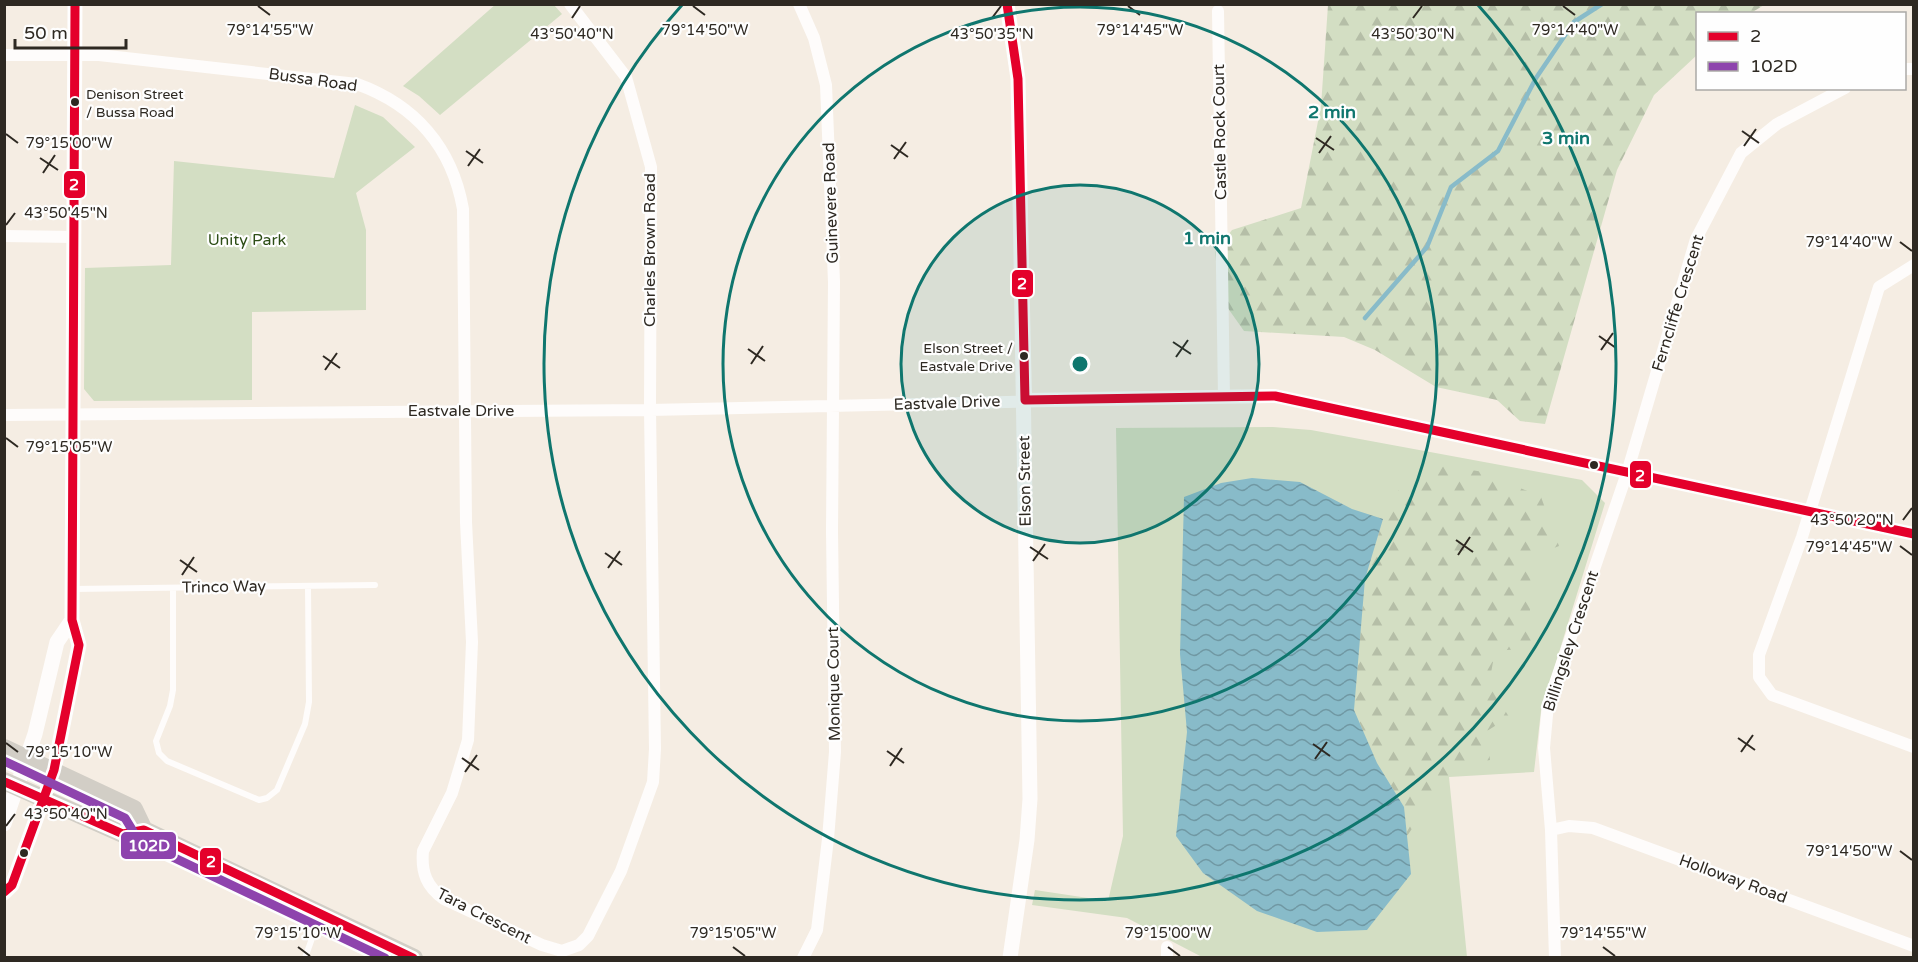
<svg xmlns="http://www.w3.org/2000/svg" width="1918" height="962" font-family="'Varela Round',sans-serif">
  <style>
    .green { fill: #d3dec3 }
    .forest { fill: url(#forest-firs) }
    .water { fill: url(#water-waves) }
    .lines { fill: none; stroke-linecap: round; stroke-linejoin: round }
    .stream { stroke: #88bbc9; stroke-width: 4.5 }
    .service { stroke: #fefcfb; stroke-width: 6 }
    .minor { stroke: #fefcfb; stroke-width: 12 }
    .tertiary { stroke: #fefcfb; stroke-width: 15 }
    .primary { stroke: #d2cec6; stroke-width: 18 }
    .bus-1-casing { stroke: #fefefe; stroke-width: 14 }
    .bus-2-casing { stroke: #fefefe; stroke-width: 14 }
    .bus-1 { stroke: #e4002b; stroke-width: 9 }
    .bus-2 { stroke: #8e44ad; stroke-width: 9 }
    .ticks { fill: none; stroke: #2e2922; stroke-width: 2 }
    .ring { fill: none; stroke: #0f766e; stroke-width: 3 }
    .bus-dot { fill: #2e2922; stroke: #fefefe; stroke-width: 2 }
    .labels { text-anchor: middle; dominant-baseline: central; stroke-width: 4.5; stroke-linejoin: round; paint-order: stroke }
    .bus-label { font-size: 14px; fill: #2e2922; stroke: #fefefe; text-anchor: start }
    .street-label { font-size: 16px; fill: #2e2922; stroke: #fefefe }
    .park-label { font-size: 16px; fill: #2d4e16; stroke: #fefefe }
    .ticks-label { font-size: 15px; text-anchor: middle; fill: #2e2922; stroke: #fefefe; stroke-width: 4.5; stroke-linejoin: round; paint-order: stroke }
    .centre { fill: #0f766e; stroke: #fefefe; stroke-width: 3 }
    .ring-label { font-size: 18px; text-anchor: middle; font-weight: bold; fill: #0f766e; stroke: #fefefe; stroke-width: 4.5; stroke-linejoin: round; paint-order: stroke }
    .line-badge { stroke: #fefefe; stroke-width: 2 }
    .badge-label { font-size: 16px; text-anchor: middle; font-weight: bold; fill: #fff }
  </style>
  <defs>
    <pattern id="forest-firs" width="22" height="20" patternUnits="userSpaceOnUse" patternTransform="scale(1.5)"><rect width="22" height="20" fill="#d3dec3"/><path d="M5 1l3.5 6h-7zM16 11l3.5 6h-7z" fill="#b5bea7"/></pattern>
    <pattern id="water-waves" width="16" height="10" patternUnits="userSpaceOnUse" patternTransform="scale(1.5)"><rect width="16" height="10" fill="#88bbc9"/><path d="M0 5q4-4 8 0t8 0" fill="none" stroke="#7098a3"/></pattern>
  </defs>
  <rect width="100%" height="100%" fill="#f5ede3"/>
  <path class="green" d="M496,4L554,5L562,14L440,115L419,96L403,86Z
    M355,105L383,117L415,147L356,193L366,230V310L252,312V400L94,401L84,389L85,268L171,265L174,161L334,178Z
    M1273,427L1311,430L1582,480L1605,503L1541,711L1534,772L1449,777L1467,957H1202L1127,918L1032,905L1035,890L1108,901L1123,836L1116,428Z"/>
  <path class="forest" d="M1328,5H1764L1751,13L1698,14L1697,55L1654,95L1617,170L1545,424L1520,421L1497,400L1436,387L1375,350L1344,337L1244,331L1220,297L1215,252L1232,230L1301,208L1321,106Z
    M1444,466L1484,472L1541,497L1559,546L1531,557L1530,612L1538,631L1534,648L1495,651L1489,684L1509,717L1487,731L1490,760L1448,776L1407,836L1404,807L1377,763L1354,710L1365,579L1383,519L1403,482Z"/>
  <path class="water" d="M1252,478L1300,482L1352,509L1383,519L1365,579L1354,710L1377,763L1404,807L1411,874L1367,930L1317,932L1257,911L1203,873L1176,836L1187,732L1180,654L1184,497L1221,483Z"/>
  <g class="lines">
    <path class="stream" d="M1365,318L1427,247L1451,187L1498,151L1536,78L1574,22L1602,4"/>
    <path class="service" d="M173,588V690L170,706L156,741L159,753L167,761L259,800L267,798L277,790L305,724L309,702L308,586
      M74,589L375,585
      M305,958L320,916"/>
    <path class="minor" d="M799,4L814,38L826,85L834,282L832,531L835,752L828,839L817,930L803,958
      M1218,11L1224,397
      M4,55H99L357,84C415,105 452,147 463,209L466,522L472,642L468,740L452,793L423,851C421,873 427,887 444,899L542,945L562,951L579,945L588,936L621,871L653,782L655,749L650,410L651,167L626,77L570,4
      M1904,69H1914
      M4,236L74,237
      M1914,265L1879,287L1802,537L1759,655V677L1772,695L1914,747
      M4,415L650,410L1275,396L1914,534
      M1551,830L1569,826L1593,828L1914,946
      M1167,958V947
      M1555,958L1551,830L1544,748L1548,704L1627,473L1696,239L1741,153L1777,124L1845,88"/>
    <path class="tertiary" d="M1007,4L1018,79L1030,799L1027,840L1010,958
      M4,824L35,734L57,642L72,620
      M4,893L12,885L54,770L79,645L72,620L75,4"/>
    <path class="primary" d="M4,748L134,809L144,830
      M4,781L123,834L144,830L414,958"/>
    <defs>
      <path id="bus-1" d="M1007,4L1018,79L1025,400L1275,396L1914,534
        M5,782L123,834L144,830L413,958
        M4,892L12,885L54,770L79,645L72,620L75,4"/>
      <path id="bus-2" d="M4,761L125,818L139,841L385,958"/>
    </defs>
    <use href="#bus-1" class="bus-1-casing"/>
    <use href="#bus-2" class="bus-2-casing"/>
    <use href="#bus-1" class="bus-1"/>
    <use href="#bus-2" class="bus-2"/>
  </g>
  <path class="ticks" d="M258,6L270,15M693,6L705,15M1128,6L1140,15M1563,6L1575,15M572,18L580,6M992,18L1001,6M1413,18L1422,6M1742,131L1759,143M6,134L18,143M1316,138L1334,150M891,145L908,157M1744,146L1756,129M466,151L483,163M1319,153L1331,136M40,158L58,170M894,159L906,142M468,166L480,149M43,173L55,155M6,225L15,213M1900,242L1912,251M1599,336L1616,348M1173,342L1191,354M748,349L765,361M1601,350L1613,333M323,356L340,368M1176,357L1188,340M751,364L763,346M325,370L337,353M6,438L18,447M1903,520L1912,508M1456,540L1473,552M1900,546L1912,555M1030,547L1048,559M605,553L622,565M1458,555L1470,537M180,560L197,572M1033,561L1045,544M608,568L620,551M182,575L194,557M1738,738L1755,750M6,743L18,752M1313,744L1330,756M887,751L904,763M1741,752L1753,735M462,758L479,770M1315,759L1327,742M890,766L902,748M465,772L477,755M6,826L15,814M1900,851L1912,860M298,947L310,956M733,947L745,956M1168,947L1180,956M1603,947L1615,956"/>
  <circle cx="1080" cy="364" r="179" fill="#0f766e" fill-opacity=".12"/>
  <g class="ring">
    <circle cx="1080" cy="364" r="179"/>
    <circle cx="1080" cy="364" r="357"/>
    <path d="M1478 5A536 536 0 1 1 682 5"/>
  </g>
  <g class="bus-dot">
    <circle cx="75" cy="102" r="5"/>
    <circle cx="1024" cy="356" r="5"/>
    <circle cx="1594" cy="465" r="5"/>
    <circle cx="24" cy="853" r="5"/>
  </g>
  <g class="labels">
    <g class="bus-label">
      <text x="86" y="94">Denison Street<tspan x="86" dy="18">/ Bussa Road</tspan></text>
      <text x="1013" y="348" text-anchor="end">Elson Street /<tspan x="1013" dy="18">Eastvale Drive</tspan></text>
    </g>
    <g class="street-label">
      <text transform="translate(313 80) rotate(8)">Bussa Road</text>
      <text transform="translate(1220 132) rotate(-91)">Castle Rock Court</text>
      <text transform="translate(831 203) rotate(-92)">Guinevere Road</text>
      <text transform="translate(650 250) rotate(-90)">Charles Brown Road</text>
      <text transform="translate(1678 303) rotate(-73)">Ferncliffe Crescent</text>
      <text transform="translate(947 403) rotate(-2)">Eastvale Drive</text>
      <text x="461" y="411">Eastvale Drive</text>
      <text transform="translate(1025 481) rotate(-91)">Elson Street</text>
      <text transform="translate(224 587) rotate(-1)">Trinco Way</text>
      <text transform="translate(1571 641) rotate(-72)">Billingsley Crescent</text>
      <text transform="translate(834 684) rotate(-91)">Monique Court</text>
      <text transform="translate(1733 879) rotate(20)">Holloway Road</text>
      <text transform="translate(484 916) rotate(27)">Tara Crescent</text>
    </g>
    <g class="park-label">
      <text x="247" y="240">Unity Park</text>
    </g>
  </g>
  <g class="ticks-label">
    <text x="270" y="35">79°14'55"W</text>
    <text x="705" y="35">79°14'50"W</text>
    <text x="1140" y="35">79°14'45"W</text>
    <text x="1575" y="35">79°14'40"W</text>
    <text x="572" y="39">43°50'40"N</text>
    <text x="992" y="39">43°50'35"N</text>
    <text x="1413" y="39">43°50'30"N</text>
    <text x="69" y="148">79°15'00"W</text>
    <text x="66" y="218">43°50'45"N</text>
    <text x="1849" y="247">79°14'40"W</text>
    <text x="69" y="452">79°15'05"W</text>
    <text x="1852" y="525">43°50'20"N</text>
    <text x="1849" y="552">79°14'45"W</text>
    <text x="69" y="757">79°15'10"W</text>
    <text x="66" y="819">43°50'40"N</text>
    <text x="1849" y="856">79°14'50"W</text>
    <text x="298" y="938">79°15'10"W</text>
    <text x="733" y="938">79°15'05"W</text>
    <text x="1168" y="938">79°15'00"W</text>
    <text x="1603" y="938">79°14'55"W</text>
  </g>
  <circle cx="1080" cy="364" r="9" class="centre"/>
  <g class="ring-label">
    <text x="1332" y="118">2 min</text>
    <text x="1566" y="144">3 min</text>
    <text x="1207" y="244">1 min</text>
  </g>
  <g class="line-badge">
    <rect x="63" y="170" width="23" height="29" rx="6" fill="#e4002b"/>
    <rect x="1011" y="269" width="23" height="29" rx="6" fill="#e4002b"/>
    <rect x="1629" y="460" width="23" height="29" rx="6" fill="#e4002b"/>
    <rect x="120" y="831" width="57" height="29" rx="6" fill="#8e44ad"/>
    <rect x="199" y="847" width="23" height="29" rx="6" fill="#e4002b"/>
  </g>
  <g class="badge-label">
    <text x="74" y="190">2</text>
    <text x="1022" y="289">2</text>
    <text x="1640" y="481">2</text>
    <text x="149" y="851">102D</text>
    <text x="211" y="867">2</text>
  </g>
  <rect width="1918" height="962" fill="none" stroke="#2e2922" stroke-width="12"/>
  <rect x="1696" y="12" width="210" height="78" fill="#fefefe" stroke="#aba9a6" stroke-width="1.5"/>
  <rect x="1708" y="32" width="30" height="9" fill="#e4002b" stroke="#aba9a6" stroke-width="1.5"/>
  <text x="1750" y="42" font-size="18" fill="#2e2922">2</text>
  <rect x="1708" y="62" width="30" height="9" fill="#8e44ad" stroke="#aba9a6" stroke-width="1.5"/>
  <text x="1750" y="72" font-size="18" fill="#2e2922">102D</text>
  <path d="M15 39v9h111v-9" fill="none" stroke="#2e2922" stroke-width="3"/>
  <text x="24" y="39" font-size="18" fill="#2e2922" stroke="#fefefe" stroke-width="4.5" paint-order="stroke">50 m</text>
</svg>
